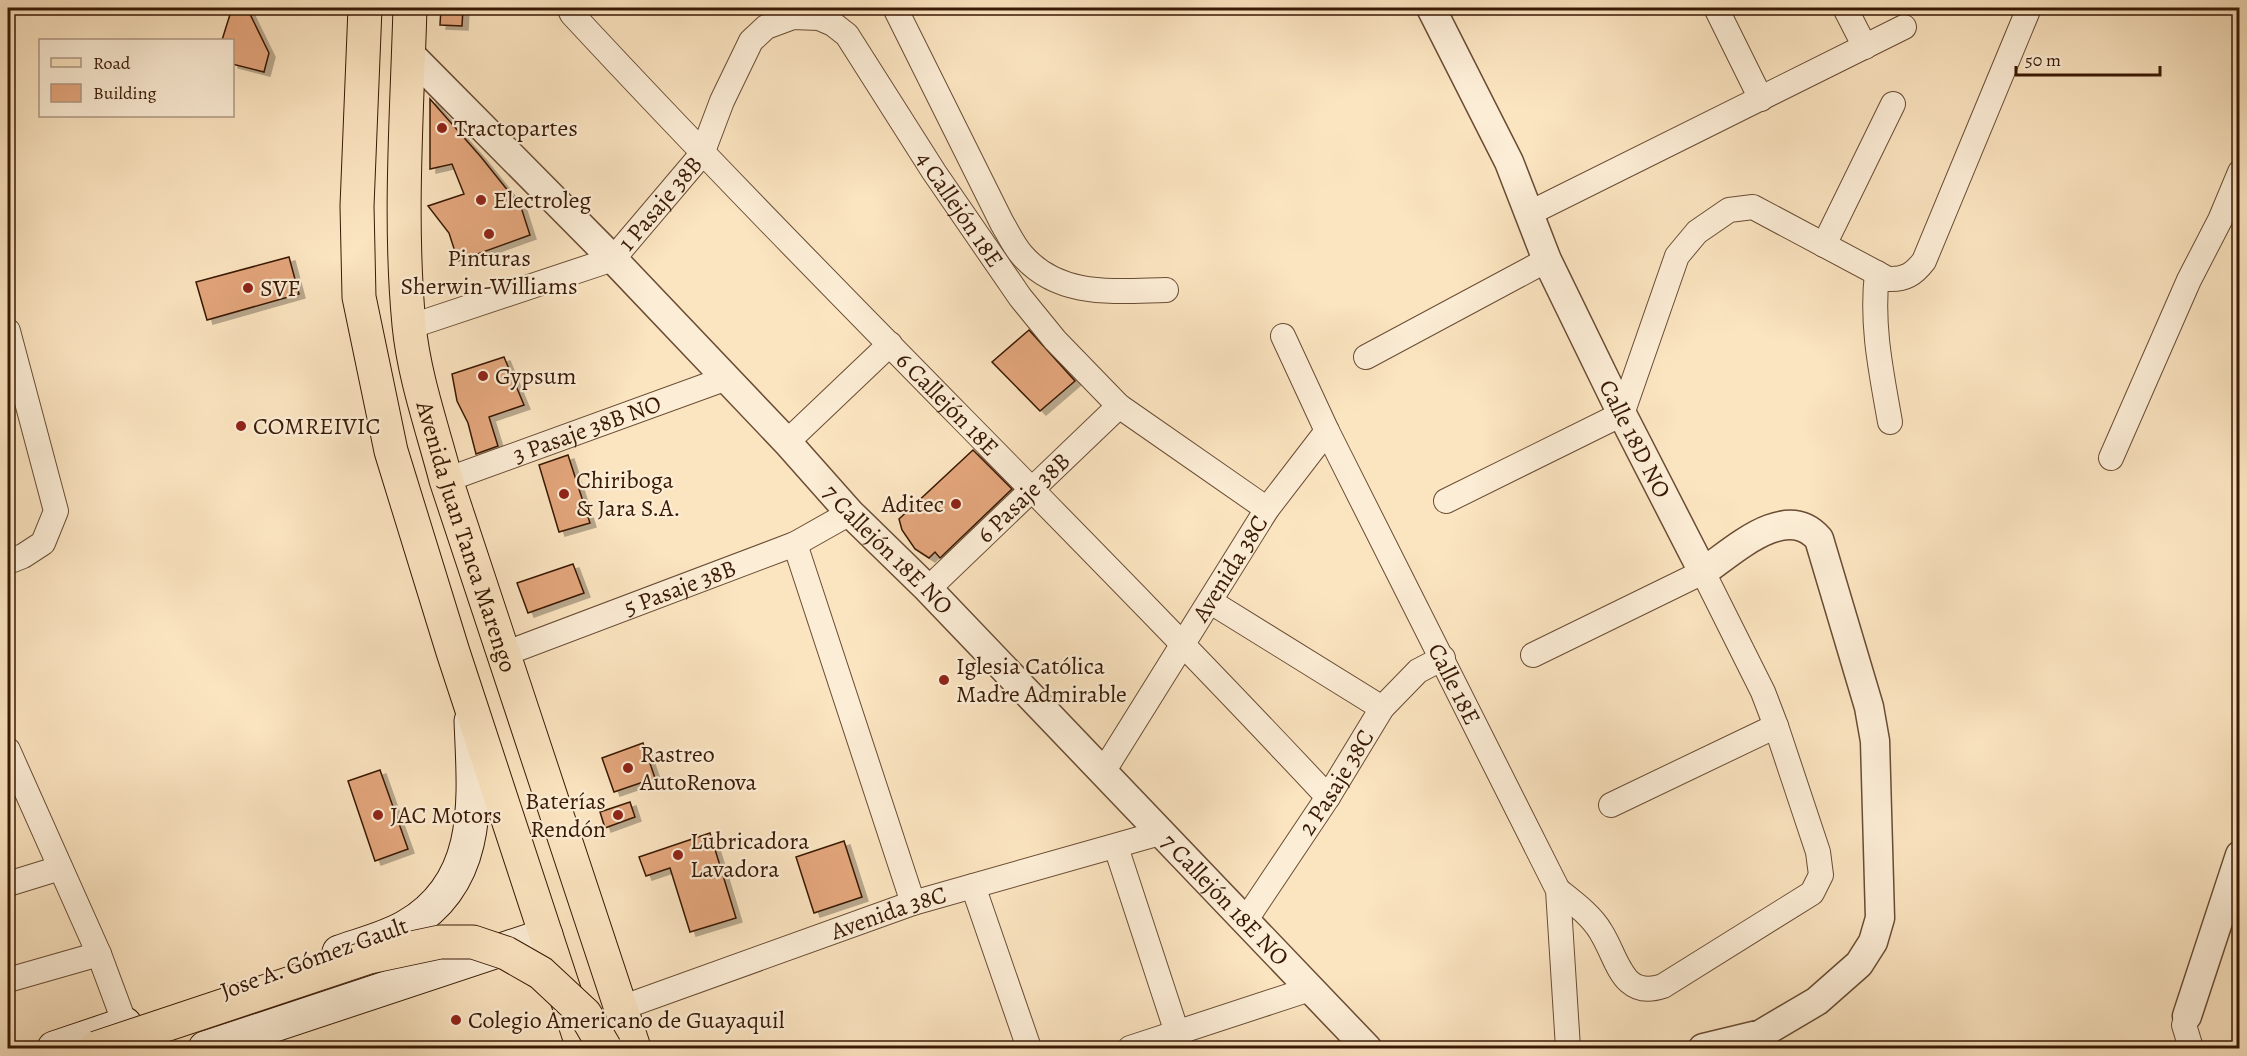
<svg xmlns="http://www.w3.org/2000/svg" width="2247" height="1056" font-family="Alegreya,serif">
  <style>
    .building { fill: #e4a67c; stroke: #381904; stroke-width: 1.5; filter: url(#shadow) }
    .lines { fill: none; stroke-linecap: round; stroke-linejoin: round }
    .minor-casing { stroke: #694c33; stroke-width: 26 }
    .tertiary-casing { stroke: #694c33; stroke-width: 31 }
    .secondary-casing { stroke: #381904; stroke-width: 35 }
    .primary-casing { stroke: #381904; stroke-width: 35 }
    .minor { stroke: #fcedd6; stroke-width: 24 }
    .tertiary { stroke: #fcedd6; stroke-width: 28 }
    .secondary { stroke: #fcedd6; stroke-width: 33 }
    .primary { stroke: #fbe4c0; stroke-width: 33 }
    .primary-bridge-casing { stroke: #381904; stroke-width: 35; stroke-linecap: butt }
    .primary-bridge { stroke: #fbe4c0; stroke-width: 33 }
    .poi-dot { fill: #8f2418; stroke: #fcedd6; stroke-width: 2 }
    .labels { text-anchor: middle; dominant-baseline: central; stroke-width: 4.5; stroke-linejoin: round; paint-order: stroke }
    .poi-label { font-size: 24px; fill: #381904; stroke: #fcedd6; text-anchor: start }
    .street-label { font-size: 24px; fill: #381904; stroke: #fcedd6 }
  </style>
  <defs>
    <filter id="shadow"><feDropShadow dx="6" dy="4" stdDeviation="0" flood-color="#0004"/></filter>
  </defs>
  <rect width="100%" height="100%" fill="#fbe4c0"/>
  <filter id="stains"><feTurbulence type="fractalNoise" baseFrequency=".00333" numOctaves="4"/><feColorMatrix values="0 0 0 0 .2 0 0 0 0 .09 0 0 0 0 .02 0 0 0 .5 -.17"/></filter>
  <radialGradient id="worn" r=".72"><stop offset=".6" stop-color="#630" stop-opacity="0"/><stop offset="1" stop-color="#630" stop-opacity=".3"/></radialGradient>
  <path class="building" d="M232,8H247L269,53L264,72L232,64V40H222Z
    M441,8H463L462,26L440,25Z
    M430,99L481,157L521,207L530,235L458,261L449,233L428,206L464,194L452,164L430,169Z
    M289,257L299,294L207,320L196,282Z
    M1029,330L1075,381L1040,411L992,362Z
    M504,357L524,405L489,417L498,446L476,454L468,423L457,401L452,374Z
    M973,450L1012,489L940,558L935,552L929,558L915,549L902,530L899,519Z
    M568,455L590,523L559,532L539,465Z
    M573,564L584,593L528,613L517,583Z
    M643,743L655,778L614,792L602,758Z
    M380,770L408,849L375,861L348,781Z
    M630,802L635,817L605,828L600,812Z
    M710,833L736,918L690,932L670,868L646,876L639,857Z
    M844,841L862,897L814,913L796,857Z"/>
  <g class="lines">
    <defs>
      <g id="minor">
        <path id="s1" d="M569,8L572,14C819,280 1080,532 1328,797"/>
        <path d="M895,8L1002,223C1008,233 1014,246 1022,255C1059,298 1114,291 1166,290"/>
        <path d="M1716,8L1761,99"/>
        <path d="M1845,8L1865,47"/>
        <path d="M1530,213L1904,27"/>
        <path d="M1824,245L1893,104"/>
        <path d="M1877,273C1871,325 1881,371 1890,422"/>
        <path id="s2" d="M409,327L613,259L702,154L722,101L751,41L766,27L793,17L819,18L833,24L847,35L934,172L1020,297L1055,340L1119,406L1267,509"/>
        <path d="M8,331L56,511L43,543L23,556L8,562"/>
        <path id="s3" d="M1283,336L1327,431L1558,890L1568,1048"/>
        <path d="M1366,357L1547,260"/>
        <path d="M787,442L890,344"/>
        <path d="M2111,458L2189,280L2220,220L2240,172"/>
        <path id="s4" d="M446,480L727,378"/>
        <path d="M1446,501L1622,414L1677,256L1697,232L1729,210L1753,207L1888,279C1905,280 1914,274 1924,261L2029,8"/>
        <path d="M795,544L913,903"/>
        <path id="s5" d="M928,589L1119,406"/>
        <path d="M1211,602L1382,708"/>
        <path id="s6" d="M504,654L795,544L850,513"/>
        <path d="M1533,655L1703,572L1763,692L1776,726L1818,852L1821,875L1812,893L1663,986C1622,1000 1618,959 1601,932C1591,915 1573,902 1558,890"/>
        <path d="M8,750L99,954L125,1024"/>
        <path id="s7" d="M1103,772L1267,509L1327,431"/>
        <path d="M1611,805L1776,726"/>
        <path d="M1116,847L1182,1048"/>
        <path d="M8,884L60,868"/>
        <path d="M973,886L1029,1048"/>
        <path id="s8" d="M1245,921L1328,797L1382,708L1418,671L1443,658"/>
        <path d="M8,980L99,954"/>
        <path id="s9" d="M621,1008L913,903L1160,833"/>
        <path d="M2187,1016L2184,1025L2191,1048"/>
        <path d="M1130,1048L1310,989"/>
      </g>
      <g id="tertiary">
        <path id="s10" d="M1431,8L1509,162L1547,260L1622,414L1703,572C1735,550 1786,501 1819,539L1869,707L1875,741L1880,918L1873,942L1859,964L1817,1001L1761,1034L1703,1048"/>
        <path id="s11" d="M409,53L613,259L787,442L850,513L928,589L1367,1048"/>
        <path d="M2187,1016L2240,855"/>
      </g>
      <path id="secondary" d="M339,952C362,944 387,938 407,926C484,881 474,797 471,721
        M54,1048L125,1024
        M205,1048L546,935"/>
      <g id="primary">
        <path d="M365,8L357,206L359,297L391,451L453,652L583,1048"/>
        <path id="s12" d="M410,8C407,113 399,220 409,325C414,377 433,430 446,480L634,1048"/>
      </g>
    </defs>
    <use href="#minor" class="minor-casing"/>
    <use href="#tertiary" class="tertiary-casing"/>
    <use href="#secondary" class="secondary-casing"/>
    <use href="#primary" class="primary-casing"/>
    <use href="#minor" class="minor"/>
    <use href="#tertiary" class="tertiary"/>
    <use href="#secondary" class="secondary"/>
    <use href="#primary" class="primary"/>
    <defs>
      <path id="primary-bridge" d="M96,1048L369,957L440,942H473L506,953L541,973L585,1014L605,1048"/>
    </defs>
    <use href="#primary-bridge" class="primary-bridge-casing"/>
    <use href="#primary-bridge" class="primary-bridge"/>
  </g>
  <g class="poi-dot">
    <circle cx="442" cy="128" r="6"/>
    <circle cx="481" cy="200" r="6"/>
    <circle cx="489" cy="234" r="6"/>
    <circle cx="248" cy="288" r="6"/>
    <circle cx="483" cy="376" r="6"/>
    <circle cx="241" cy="426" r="6"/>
    <circle cx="564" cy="494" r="6"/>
    <circle cx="956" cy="504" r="6"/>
    <circle cx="944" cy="680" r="6"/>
    <circle cx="628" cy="768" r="6"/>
    <circle cx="378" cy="815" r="6"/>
    <circle cx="618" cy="815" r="6"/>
    <circle cx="678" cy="855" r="6"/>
    <circle cx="456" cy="1020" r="6"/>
  </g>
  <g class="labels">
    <g class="poi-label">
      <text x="454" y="128">Tractopartes</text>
      <text x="493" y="200">Electroleg</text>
      <text x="489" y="258" text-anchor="middle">Pinturas<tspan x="489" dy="28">Sherwin-Williams</tspan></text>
      <text x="260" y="288">SVF</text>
      <text x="495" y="376">Gypsum</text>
      <text x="253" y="426">COMREIVIC</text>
      <text x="576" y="480">Chiriboga<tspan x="576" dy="28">&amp; Jara S.A.</tspan></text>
      <text x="944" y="504" text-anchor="end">Aditec</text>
      <text x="956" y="666">Iglesia Católica<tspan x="956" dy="28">Madre Admirable</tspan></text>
      <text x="640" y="754">Rastreo<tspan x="640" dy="28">AutoRenova</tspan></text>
      <text x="606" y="801" text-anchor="end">Baterías<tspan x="606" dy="28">Rendón</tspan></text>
      <text x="390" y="815">JAC Motors</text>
      <text x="690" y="841">Lubricadora<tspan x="690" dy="28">Lavadora</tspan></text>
      <text x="468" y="1020">Colegio Americano de Guayaquil</text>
    </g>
    <g class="street-label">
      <text stroke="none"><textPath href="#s2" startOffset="288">1 Pasaje 38B</textPath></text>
      <text stroke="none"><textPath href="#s2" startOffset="792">4 Callejón 18E</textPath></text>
      <text stroke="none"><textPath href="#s1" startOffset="548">6 Callejón 18E</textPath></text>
      <text stroke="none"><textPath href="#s4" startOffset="150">3 Pasaje 38B NO</textPath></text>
      <text stroke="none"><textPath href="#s10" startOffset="477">Calle 18D NO</textPath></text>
      <text stroke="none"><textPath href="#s5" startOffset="132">6 Pasaje 38B</textPath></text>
      <text stroke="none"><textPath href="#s12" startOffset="537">Avenida Juan Tanca Marengo</textPath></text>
      <text stroke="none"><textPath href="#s11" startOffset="690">7 Callejón 18E NO</textPath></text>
      <text stroke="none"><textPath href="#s7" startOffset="240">Avenida 38C</textPath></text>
      <text stroke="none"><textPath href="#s6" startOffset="188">5 Pasaje 38B</textPath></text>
      <text stroke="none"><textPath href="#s3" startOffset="388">Calle 18E</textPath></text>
      <text stroke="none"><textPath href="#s8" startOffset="166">2 Pasaje 38C</textPath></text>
      <text stroke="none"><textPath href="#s11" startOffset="1176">7 Callejón 18E NO</textPath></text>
      <text stroke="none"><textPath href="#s9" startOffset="284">Avenida 38C</textPath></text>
      <text transform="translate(314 958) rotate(-20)">Jose A. Gómez Gault</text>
    </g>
  </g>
  <rect width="2247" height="1056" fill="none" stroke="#fbe4c0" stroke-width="30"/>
  <rect x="9" y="9" width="2229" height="1038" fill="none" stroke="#381904" stroke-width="3"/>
  <rect x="15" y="15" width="2217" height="1026" fill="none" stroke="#381904" stroke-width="1.5"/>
  <rect x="39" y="39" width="195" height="78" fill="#fcedd6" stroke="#ae9882" stroke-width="1.5"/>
  <rect x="51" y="58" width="30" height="9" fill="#fbe4c0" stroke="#ae9882" stroke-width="1.5"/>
  <text x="93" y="69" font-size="18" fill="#381904">Road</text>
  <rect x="51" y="84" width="30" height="18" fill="#e4a67c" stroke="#ae9882" stroke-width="1.5"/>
  <text x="93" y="99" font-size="18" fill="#381904">Building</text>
  <path d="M2016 66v9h144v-9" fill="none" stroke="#381904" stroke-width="3"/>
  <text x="2025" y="66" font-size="18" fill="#381904" stroke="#fcedd6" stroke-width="4.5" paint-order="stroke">50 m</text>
  <rect width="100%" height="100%" filter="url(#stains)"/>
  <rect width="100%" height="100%" fill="url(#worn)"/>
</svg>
